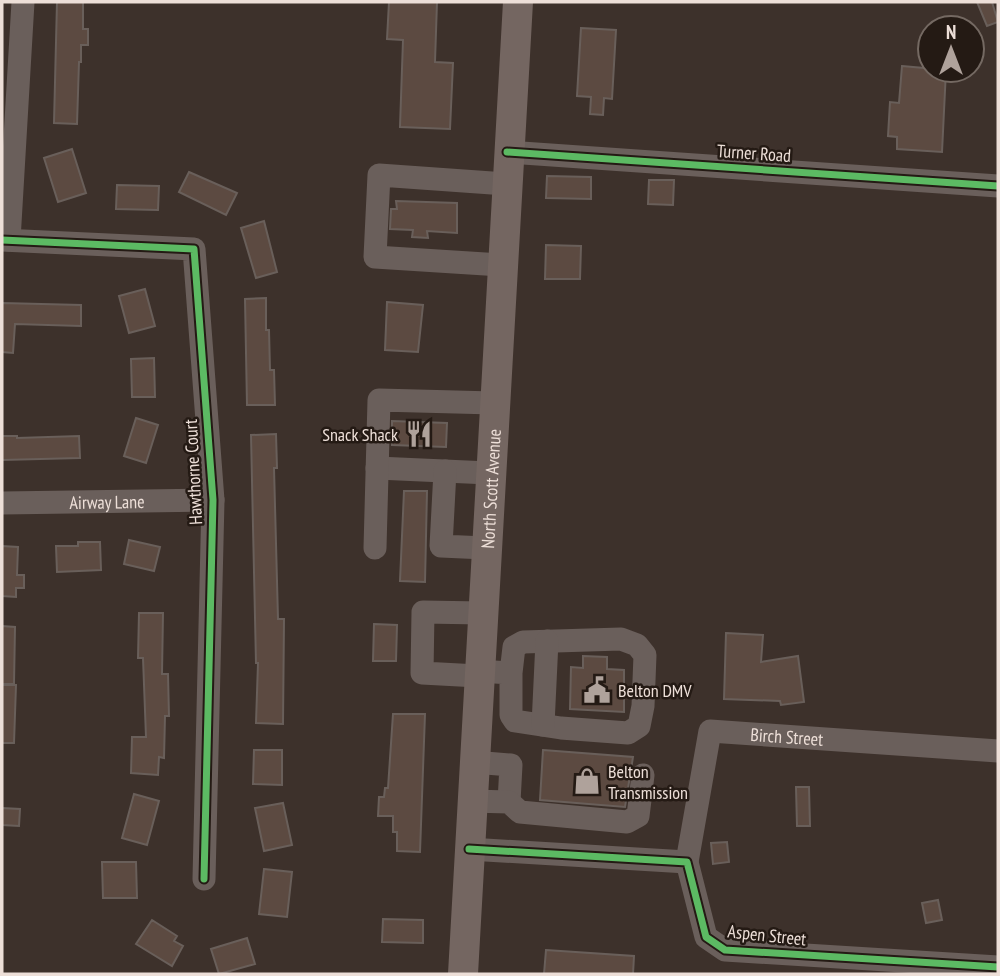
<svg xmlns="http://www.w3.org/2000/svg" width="1000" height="976" font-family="'PT Sans Narrow',sans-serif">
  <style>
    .building { fill: #5c4a41; stroke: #695f5a; stroke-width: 2 }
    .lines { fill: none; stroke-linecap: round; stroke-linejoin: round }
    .minor { stroke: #6a5f5b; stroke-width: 23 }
    .major { stroke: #746661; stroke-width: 30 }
    .cycleway-casing { stroke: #241a14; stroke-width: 11 }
    .cycleway { stroke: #5cba63; stroke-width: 7 }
    .labels { text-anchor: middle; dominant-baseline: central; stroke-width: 5; stroke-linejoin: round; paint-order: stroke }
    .street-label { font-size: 18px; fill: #eddfd8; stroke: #241a14 }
    .poi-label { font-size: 18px; fill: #eddfd8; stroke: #241a14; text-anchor: start }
  </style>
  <rect width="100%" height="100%" fill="#3d312b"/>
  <path class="building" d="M57,2H83V29H88V45H81V62H79L77,124L54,123Z
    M389,2H437L435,62L453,63L450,129L400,127L403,40L387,39Z
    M977,2H992L998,22L987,26Z
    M581,28L616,30L612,99L604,98L603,115L590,114L591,97L577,96Z
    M902,66L946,70L942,152L897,149V137L888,136L890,102L899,103Z
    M72,149L86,193L58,202L44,158Z
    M189,172L237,193L226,215L179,192Z
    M547,176L591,177V199L546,198Z
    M649,180H674L673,205L648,204Z
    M117,185L159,186L158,210L116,209Z
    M396,201L457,203V233L427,231L428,238L412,237L413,230L390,229L391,209H397Z
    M264,221L277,272L256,278L241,228Z
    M546,245L581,246L580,279H545Z
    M145,289L155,326L129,333L119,296Z
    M266,298V330H269L270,370H274L275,405H247L245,299Z
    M387,302L423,305L418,352L385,350Z
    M2,303L81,305V326L15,324L13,353L2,352Z
    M154,358L155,397H132L131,359Z
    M136,418L158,425L146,463L124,456Z
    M392,421L447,423L446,447L392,445Z
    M276,434L277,468H274L278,619H284L283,724L256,723L258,663H256L251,435Z
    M2,436H17V438L79,436L80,458L2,460Z
    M404,491H427L425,582L400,581Z
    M129,540L160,547L154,571L124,564Z
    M78,542H100L101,570L57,572L56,546H78Z
    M2,546L18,547L17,575H24V588H16V597L2,596Z
    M139,613H163L162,674H168L169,716H165L164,758L159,757L158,775L131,773L132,737H146L143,658H138Z
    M374,624L397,625L396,661H373Z
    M2,626L15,627L14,684H2Z
    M726,633L763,635L761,662L798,656L804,702L781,705L780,701L724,699Z
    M583,656L607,657V669L624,670V712L570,709L571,667L583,668Z
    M2,685H16L14,743H2Z
    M393,714H425L420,852L397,851V832H393V816H378L379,797H384L385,788H388Z
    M254,750H282V785L253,784Z
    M543,750L633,757L625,807L540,800Z
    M796,787H809L810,826H797Z
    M134,794L159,801L147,845L122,838Z
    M283,803L292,845L264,851L255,808Z
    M2,808L20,809L19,826L2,825Z
    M727,842L729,862L713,864L711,843Z
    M102,862H136L137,898H103Z
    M264,869L292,872L287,917L259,914Z
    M938,900L942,920L926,923L922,903Z
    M383,919L423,920V943L382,942Z
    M152,920L177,936L174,941L183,946L172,966L136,944Z
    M247,938L255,964L219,974L211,949Z
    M546,950L634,956L633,974H544Z"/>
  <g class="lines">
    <g class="minor">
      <path d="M507,152L998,186"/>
      <path d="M2,240L194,249L213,500L204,879"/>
      <path d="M9,240L23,2"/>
      <path d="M501,265L375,257L379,175L506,184"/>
      <path d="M377,468L489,473"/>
      <path d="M445,471L441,546L485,548"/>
      <path id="s1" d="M2,503L213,500"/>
      <path d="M375,548L379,400L494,403"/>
      <path d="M479,671L511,673V715L515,721L561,728L628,733L639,726L643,706L645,655L637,645L621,639L523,642L514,647L511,673"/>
      <path d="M478,676L422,673L423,612L482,613"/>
      <path d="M543,725L547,641"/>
      <path d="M473,762L511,765L509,802"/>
      <path d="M471,801L509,802L520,812L627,822L638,816L643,775"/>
      <path d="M469,849L687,862L706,937L725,950L998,967"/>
      <path id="s2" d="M687,862L710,731L998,751"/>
    </g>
    <path class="major" id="s3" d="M463,974L518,2"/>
    <defs>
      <path id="cycleway" d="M507,152L998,186
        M2,240L194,249L213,500L204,879
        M469,849L687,862L706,937L725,950L998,967"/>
    </defs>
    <use href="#cycleway" class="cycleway-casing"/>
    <use href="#cycleway" class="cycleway"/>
  </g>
  <defs>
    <symbol id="restaurant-bare" viewBox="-9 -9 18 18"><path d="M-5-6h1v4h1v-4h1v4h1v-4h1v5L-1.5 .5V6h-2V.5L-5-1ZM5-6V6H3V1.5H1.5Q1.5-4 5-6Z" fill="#afa29b" stroke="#241a14" stroke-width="2.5" paint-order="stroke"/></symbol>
    <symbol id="civic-bare" viewBox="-9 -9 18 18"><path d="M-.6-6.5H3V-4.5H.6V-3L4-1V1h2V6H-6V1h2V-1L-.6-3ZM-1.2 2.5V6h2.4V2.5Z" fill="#afa29b" stroke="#241a14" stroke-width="2.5" paint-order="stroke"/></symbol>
    <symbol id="shop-bare" viewBox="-9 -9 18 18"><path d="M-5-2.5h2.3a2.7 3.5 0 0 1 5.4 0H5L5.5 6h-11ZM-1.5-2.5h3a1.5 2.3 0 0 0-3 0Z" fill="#afa29b" stroke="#241a14" stroke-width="2.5" paint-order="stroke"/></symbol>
  </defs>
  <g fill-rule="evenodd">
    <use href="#restaurant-bare" x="400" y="415" width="38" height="38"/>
    <use href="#civic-bare" x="578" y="671" width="38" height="38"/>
    <use href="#shop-bare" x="568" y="762" width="38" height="38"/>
  </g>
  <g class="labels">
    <g class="street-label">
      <text transform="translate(754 153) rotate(4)">Turner Road</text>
      <text transform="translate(193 472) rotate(-93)">Hawthorne Court</text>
      <text stroke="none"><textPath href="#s3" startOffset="486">North Scott Avenue</textPath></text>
      <text stroke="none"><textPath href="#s1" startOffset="105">Airway Lane</textPath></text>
      <text stroke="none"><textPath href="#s2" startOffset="210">Birch Street</textPath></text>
      <text transform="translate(767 935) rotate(6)">Aspen Street</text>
    </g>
    <g class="poi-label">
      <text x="398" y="434" text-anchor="end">Snack Shack</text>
      <text x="618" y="690">Belton DMV</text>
      <text x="608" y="771">Belton<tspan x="608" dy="21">Transmission</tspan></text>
    </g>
  </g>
  <rect width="1000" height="976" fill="none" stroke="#eddfd8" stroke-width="7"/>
  <g transform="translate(951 49)"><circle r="33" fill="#241a14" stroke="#746962" stroke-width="2"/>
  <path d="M0-5L12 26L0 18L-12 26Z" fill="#afa29b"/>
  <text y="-10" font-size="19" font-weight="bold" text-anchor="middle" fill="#eddfd8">N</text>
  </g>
</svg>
